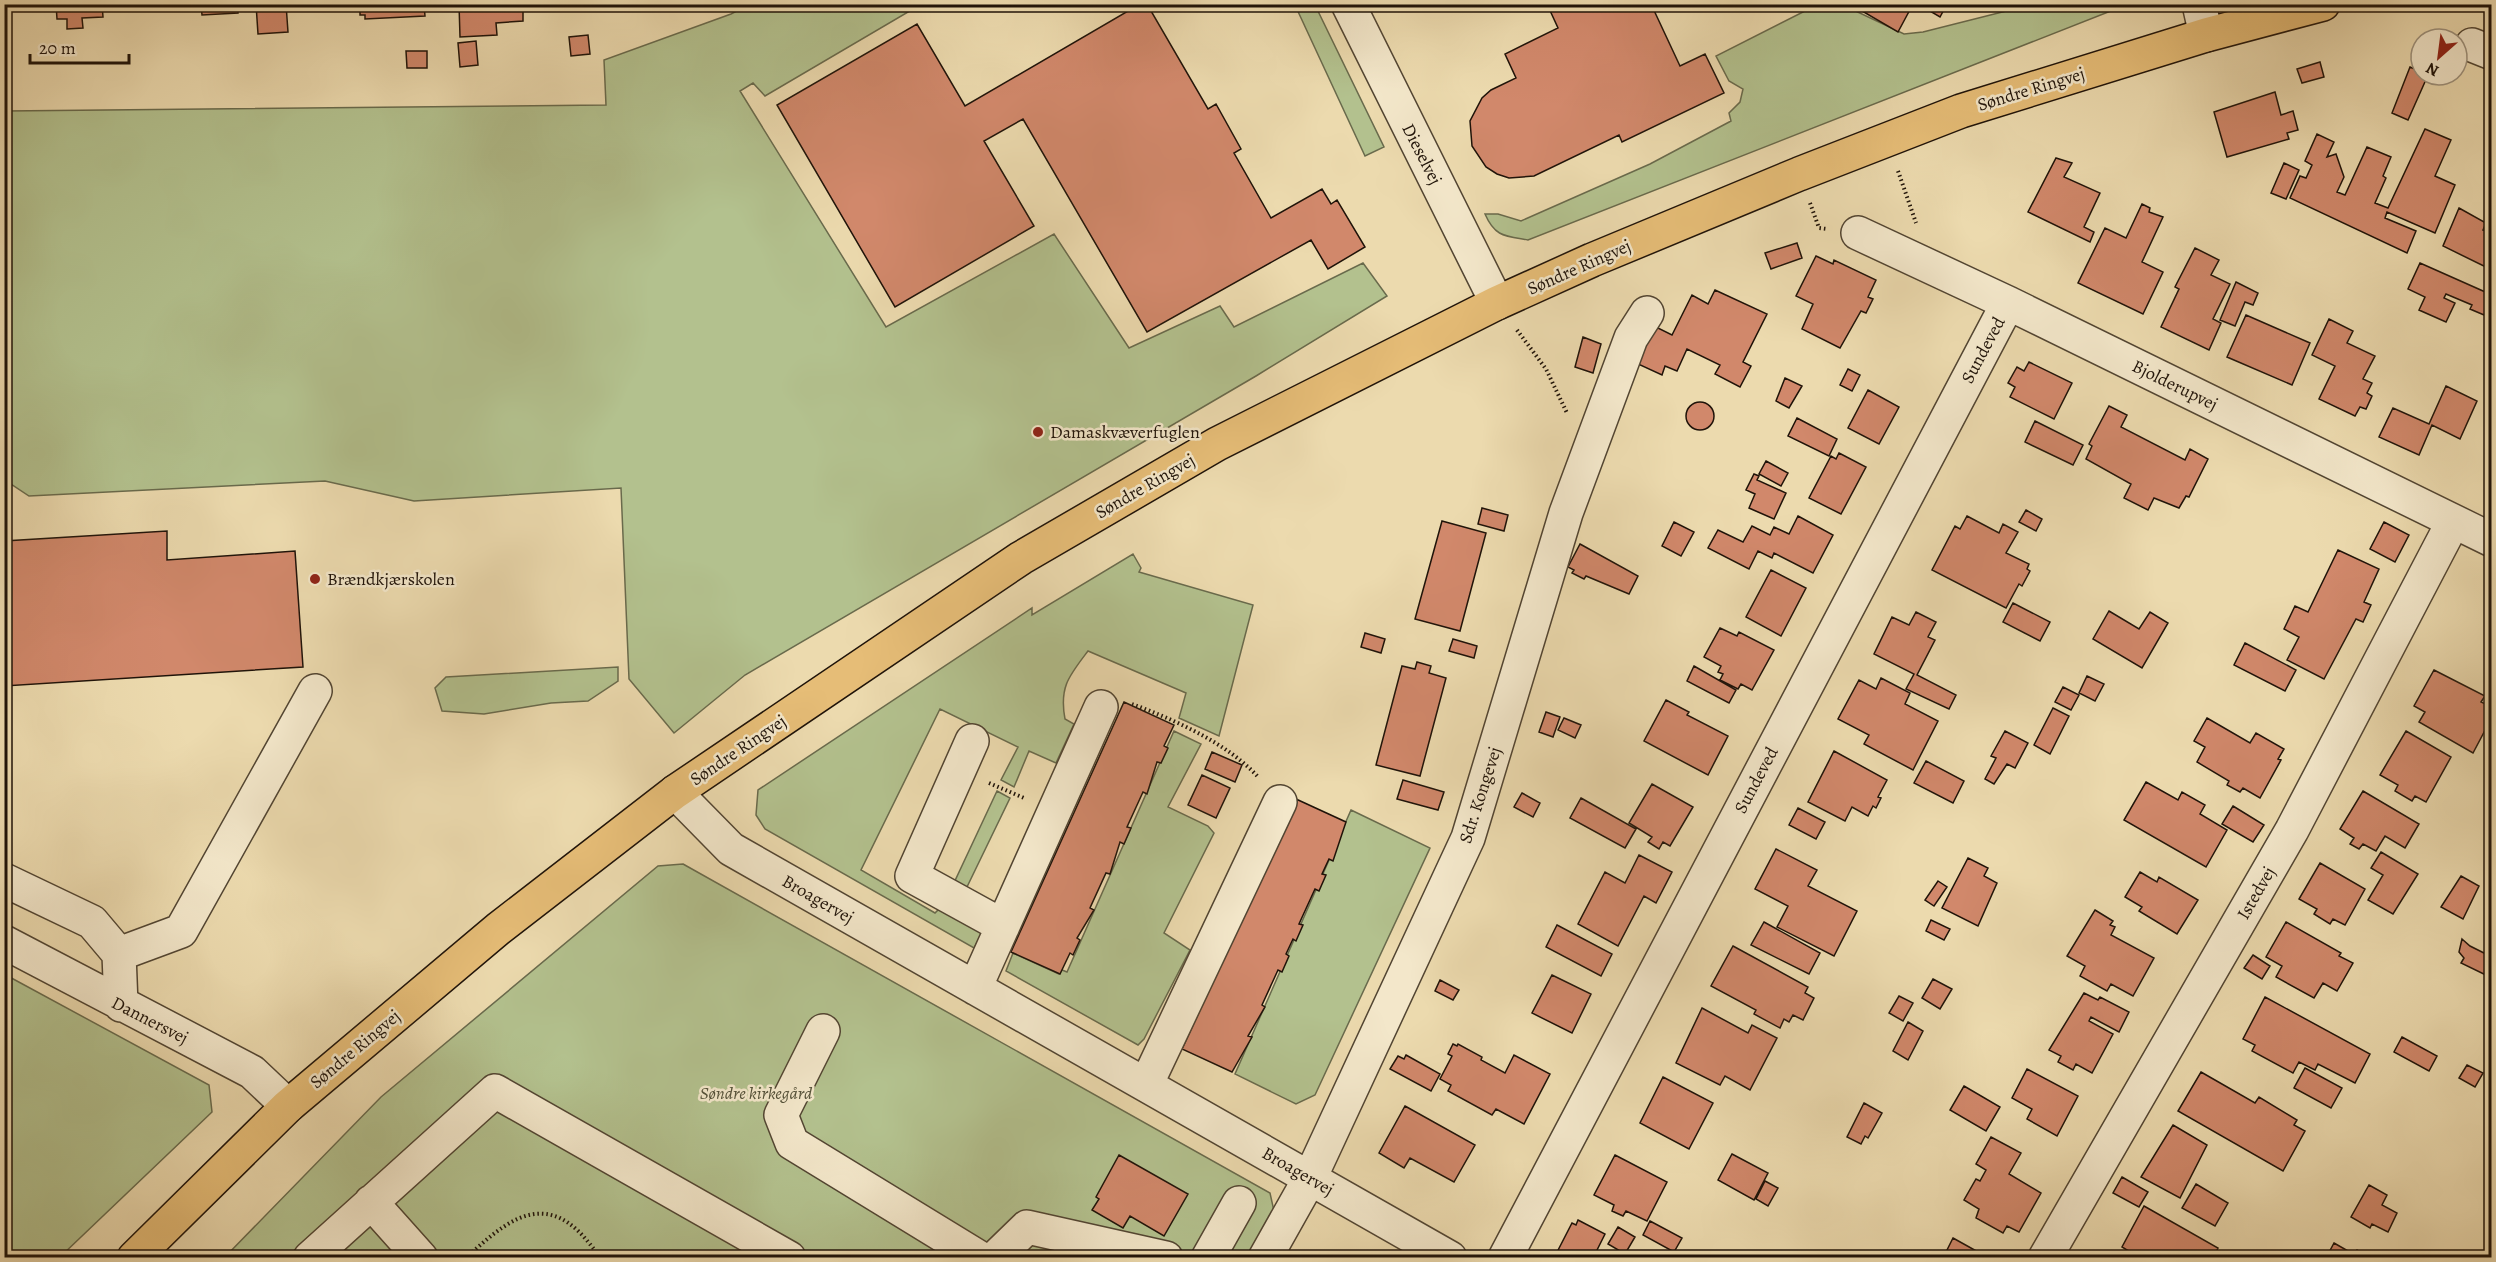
<svg xmlns="http://www.w3.org/2000/svg" width="2496" height="1262" font-family="Alegreya,serif">
  <style>
    .green { fill: #b3c18e; stroke: #696a4c; stroke-width: 1.5 }
    .building { fill: #d1886b; stroke: #1f1309; stroke-width: 1.5 }
    .lines { fill: none; stroke-linecap: round; stroke-linejoin: round }
    .minor-casing { stroke: #524532; stroke-width: 36 }
    .major-casing { stroke: #1f1309; stroke-width: 36 }
    .path { stroke: #1f1309; stroke-width: 4; stroke-dasharray: 1.5 3; stroke-linecap: butt }
    .minor { stroke: #f3e7ca; stroke-width: 33 }
    .major { stroke: #e6bd77; stroke-width: 33 }
    .poi-dot { fill: #8f2418; stroke: #f3e7ca; stroke-width: 2 }
    .labels { text-anchor: middle; dominant-baseline: central; stroke-width: 5; stroke-linejoin: round; paint-order: stroke }
    .street-label { font-size: 18px; fill: #1f1309; stroke: #f3e7ca }
    .poi-label { font-size: 18px; fill: #1f1309; stroke: #f3e7ca; text-anchor: start }
    .park-label { font-size: 18px; font-style: italic; fill: #535038; stroke: #f3e7ca }
  </style>
  <rect width="100%" height="100%" fill="#ecdaae"/>
  <filter id="stains"><feTurbulence type="fractalNoise" baseFrequency=".00333" numOctaves="4"/><feColorMatrix values="0 0 0 0 .2 0 0 0 0 .09 0 0 0 0 .02 0 0 0 .5 -.17"/></filter>
  <radialGradient id="worn" r=".72"><stop offset=".6" stop-color="#630" stop-opacity="0"/><stop offset="1" stop-color="#630" stop-opacity=".3"/></radialGradient>
  <path class="green" d="M748,5H920L765,96L753,83L740,91L886,327L1054,234L1129,348L1220,306L1234,327L1363,263L1387,296L1256,376L745,675L674,733L629,679L621,488L414,501L325,481L29,496L5,480V111L606,105L604,60L731,14Z
    M1295,5H1315L1384,147L1365,156Z
    M1796,5H1843L1904,34L1923,32L2030,5H2126L1528,240C1505,236 1495,237 1485,214H1498L1521,221L1650,164L1731,121L1729,113L1740,102L1743,89L1729,81L1716,56L1803,12Z
    M1133,554L1141,568L1139,572L1253,605L1219,736L1179,718L1186,693L1088,651C1069,676 1059,687 1065,719L1074,724L1056,763L1029,751L1014,787L1001,780L1018,747L940,709L861,870L935,913L940,908L984,929L974,948L765,829L756,815L758,790L1032,608V615Z
    M618,667V681L588,701L551,703L484,714L442,711L435,688L446,677Z
    M1174,731L1201,744L1168,807L1208,826L1214,833L1164,933L1190,950L1144,1039L1138,1045L1006,971L1013,953L1059,974L1062,970L1067,972Z
    M997,791L1010,798L965,891L953,885Z
    M1351,810L1430,848L1315,1095L1296,1104L1235,1074Z
    M683,864L1270,1193L1274,1211L1246,1258H224L381,1097L658,866Z
    M4,974L209,1085L212,1112L60,1257H5L4,1022L8,1012Z"/>
  <path class="building" d="M56,4H102L103,17L82,18L83,28L67,29V19H57Z
    M201,4H238V13L202,15Z
    M256,4H286L288,32L258,34Z
    M360,4H424L425,16L365,19V15H360Z
    M459,4H523V21L496,23L497,35L460,37Z
    M1140,4H1147L1208,109L1216,104L1241,149L1234,153L1271,218L1322,189L1331,204L1337,200L1365,247L1328,269L1311,240L1147,332L1023,119L984,141L1034,226L895,307L777,105L917,24L965,106Z
    M1547,4H1651L1680,66L1705,54L1724,93L1622,142L1619,135L1534,176L1509,178L1497,174L1486,167L1472,146L1470,121L1482,98L1491,90L1516,78L1505,54L1558,28Z
    M1850,4H1913L1898,32Z
    M1918,4H1947L1940,17Z
    M588,35L590,54L571,56L569,37Z
    M476,41L478,65L460,67L458,43Z
    M406,51H427V68H407Z
    M2320,62L2324,77L2302,83L2297,69Z
    M2410,67L2421,72V75H2428L2408,120L2392,113Z
    M2275,92L2281,115L2293,111L2298,130L2287,133L2289,139L2227,157L2214,112Z
    M2425,129L2451,140L2435,176L2455,185L2435,233L2387,212L2385,218L2416,231L2407,253L2290,198L2300,176L2306,178L2312,165L2305,161L2317,134L2334,142L2327,157L2336,154L2344,177L2337,192L2345,195L2367,147L2391,157L2383,176L2386,178L2375,203L2388,208Z
    M2056,158L2072,163L2064,177L2100,193L2084,227L2094,232L2090,242L2028,212Z
    M2284,163L2299,170L2286,199L2271,193Z
    M2142,204L2150,208L2149,212L2163,217L2142,262L2163,272L2143,314L2078,283L2105,228L2126,238Z
    M2459,208L2486,223L2483,230L2492,233V270L2443,246Z
    M1797,243L1802,258L1771,269L1765,253Z
    M2195,248L2219,260L2211,275L2230,284L2213,319L2221,323L2209,350L2161,327L2179,289L2175,287Z
    M1816,256L1833,264L1834,260L1876,280L1868,297L1873,299L1866,313L1861,311L1840,348L1802,329L1813,304L1796,296Z
    M2420,263L2492,295L2484,315L2470,309L2472,305L2446,294L2444,298L2455,303L2446,322L2419,310L2425,297L2408,289Z
    M2236,282L2258,293L2253,305L2245,302L2235,326L2220,320Z
    M1715,290L1767,314L1743,362L1751,366L1740,387L1715,374L1720,365L1687,349L1677,371L1665,366L1662,375L1638,364L1642,356L1640,354L1652,325L1672,335L1692,295L1708,304Z
    M2246,315L2310,343L2292,385L2227,357Z
    M2329,319L2353,331L2347,343L2375,356L2363,379L2372,383L2367,393L2372,396L2366,409L2360,407L2355,416L2319,399L2335,366L2312,355Z
    M1583,337L1601,344L1593,373L1575,367Z
    M2029,362L2072,383L2054,419L2010,397L2015,387L2008,383L2017,367L2024,371Z
    M1848,369L1860,375L1852,391L1840,385Z
    M1785,378L1802,386L1789,408L1776,401Z
    M2446,386L2477,401L2460,439L2432,425L2419,455L2379,437L2393,408L2429,424Z
    M1868,390L1899,407L1879,444L1848,428Z
    M1686 416a14 14 0 1 1 28 0a14 14 0 1 1-28 0Z
    M2109,406L2127,415L2121,427L2185,460L2190,449L2208,459L2189,497L2186,496L2179,508L2154,498L2148,510L2124,498L2131,484L2086,459L2092,446L2089,444Z
    M1797,418L1837,439L1829,456L1788,436Z
    M2035,421L2083,445L2073,465L2025,442Z
    M1839,453L1866,467L1841,514L1809,498L1831,456L1836,459Z
    M1766,461L1788,473L1781,486L1759,474Z
    M1754,474L1759,476L1757,480L1786,493L1774,519L1749,508L1755,494L1746,490Z
    M1482,508L1508,515L1504,531L1478,524Z
    M2026,510L2042,519L2036,531L2019,522Z
    M1798,516L1833,535L1813,573L1774,553L1772,558L1758,551L1749,569L1708,548L1718,530L1743,542L1752,526L1770,535L1774,527L1789,534Z
    M1967,516L1999,533L2003,524L2018,532L2006,553L2029,564L2027,569L2030,571L2022,586L2019,584L2006,608L1932,570L1955,526L1960,529Z
    M1442,521L1486,533L1460,631L1415,619Z
    M1674,522L1694,532L1681,556L1662,546Z
    M2384,522L2409,535L2395,562L2370,549Z
    M167,531V560L295,551L303,667L4,686V541Z
    M1580,544L1638,576L1629,594L1586,576L1584,579L1572,573L1574,570L1568,567Z
    M2338,550L2379,569L2364,602L2371,605L2363,622L2356,619L2324,679L2287,660L2299,637L2284,629L2295,606L2308,612Z
    M1771,570L1806,588L1781,636L1746,617Z
    M2013,603L2050,622L2040,641L2003,622Z
    M2109,611L2139,629L2150,612L2168,623L2142,668L2093,639Z
    M1916,612L1936,622L1928,637L1935,640L1917,675L1956,695L1949,709L1906,689L1914,674L1874,654L1892,617L1909,625Z
    M1720,628L1737,636L1739,632L1774,650L1752,690L1741,684L1738,689L1720,680L1723,674L1718,672L1721,666L1704,657Z
    M1365,633L1385,639L1381,653L1361,647Z
    M1453,639L1477,646L1474,658L1449,651Z
    M2245,643L2296,670L2285,691L2234,665Z
    M1417,662L1431,666L1429,673L1446,678L1420,776L1376,765L1402,666L1415,669Z
    M1694,666L1736,690L1729,703L1687,681Z
    M2434,670L2485,696L2481,702L2492,707V717L2473,753L2419,722L2425,712L2414,706Z
    M2087,676L2104,684L2095,701L2079,693Z
    M1881,678L1910,693L1905,704L1938,721L1913,770L1864,744L1869,735L1838,719L1859,680L1876,689Z
    M2063,687L2079,695L2071,710L2055,702Z
    M1666,700L1689,712L1687,715L1728,736L1708,775L1644,741Z
    M1124,702L1174,725L1164,746L1168,748L1161,763L1157,762L1147,794L1143,792L1127,827L1131,828L1124,844L1120,842L1110,874L1106,873L1090,908L1094,910L1077,938L1080,940L1073,955L1070,953L1060,974L1011,952Z
    M2053,708L2069,716L2050,754L2034,745Z
    M1546,712L1560,717L1553,737L1539,732Z
    M1564,718L1581,725L1575,738L1558,730Z
    M2207,718L2250,743L2256,733L2284,749L2278,759L2281,760L2260,798L2243,788L2240,792L2227,785L2229,781L2197,762L2205,747L2194,741Z
    M2005,731L2028,743L2015,768L2007,764L1994,784L1985,779L1996,758L1991,756Z
    M2406,731L2451,757L2426,802L2415,796L2412,801L2395,791L2398,785L2380,775Z
    M1834,751L1887,780L1878,797L1881,798L1876,808L1873,806L1868,816L1852,807L1845,821L1808,802Z
    M1212,752L1242,765L1235,782L1205,769Z
    M1926,761L1964,781L1953,803L1914,783Z
    M1202,775L1230,788L1216,818L1188,805Z
    M1403,780L1444,792L1438,810L1397,799Z
    M2146,782L2178,800L2182,792L2205,805L2200,814L2227,830L2206,867L2124,820Z
    M1652,784L1693,807L1670,846L1663,842L1659,849L1648,842L1652,837L1629,823Z
    M2363,791L2419,824L2405,848L2385,836L2376,851L2363,844L2359,849L2350,844L2354,838L2340,829Z
    M1522,793L1540,803L1533,817L1514,807Z
    M1581,798L1636,829L1625,848L1570,818Z
    M1296,799L1346,822L1333,861L1329,859L1322,874L1326,875L1319,891L1315,889L1299,924L1303,925L1296,941L1293,939L1286,954L1289,956L1282,972L1278,970L1262,1005L1265,1007L1248,1036L1252,1037L1232,1072L1182,1049Z
    M2233,806L2264,825L2253,842L2222,824Z
    M1798,808L1825,822L1816,839L1789,825Z
    M1776,849L1817,870L1808,886L1857,911L1834,956L1777,927L1788,906L1755,889Z
    M2381,852L2418,874L2393,914L2368,900L2383,875L2371,868Z
    M1639,855L1672,872L1656,903L1644,896L1618,946L1578,924L1605,872L1625,883Z
    M1968,858L1988,868L1984,876L1997,883L1978,926L1942,908Z
    M2320,863L2365,889L2345,925L2333,919L2330,924L2314,914L2317,909L2299,899Z
    M2140,872L2157,882L2159,877L2198,900L2177,934L2139,911L2142,907L2125,897Z
    M2461,876L2479,886L2463,919L2441,907Z
    M1938,881L1947,887L1934,906L1925,900Z
    M2095,910L2113,921L2110,925L2115,927L2111,935L2154,958L2133,996L2111,984L2107,991L2080,976L2085,966L2067,956Z
    M1931,920L1950,929L1944,940L1926,931Z
    M1764,922L1820,953L1809,974L1751,945Z
    M2286,922L2341,953L2339,956L2353,963L2337,991L2323,983L2314,998L2276,977L2282,966L2266,957Z
    M1557,925L1612,954L1601,976L1546,947Z
    M2462,939L2470,946L2492,957V978L2461,963L2464,958L2459,952Z
    M1733,946L1808,987L1805,993L1814,998L1803,1020L1793,1015L1789,1022L1784,1019L1780,1028L1754,1014L1756,1010L1711,986Z
    M2253,955L2270,966L2262,979L2244,968Z
    M1552,975L1591,994L1572,1033L1532,1013Z
    M1933,979L1952,989L1940,1009L1922,998Z
    M1440,980L1459,990L1453,1000L1435,991Z
    M2084,993L2098,1000L2100,997L2129,1012L2119,1032L2091,1017L2089,1021L2113,1034L2092,1073L2076,1064L2073,1070L2058,1062L2061,1056L2049,1050Z
    M1899,996L1913,1003L1903,1021L1889,1013Z
    M2265,997L2370,1054L2355,1083L2318,1064L2315,1070L2299,1062L2293,1073L2252,1051L2255,1045L2243,1039Z
    M1702,1008L1748,1033L1752,1025L1777,1038L1750,1090L1725,1076L1720,1085L1676,1063Z
    M1908,1022L1923,1031L1908,1060L1893,1051Z
    M2402,1037L2437,1056L2429,1071L2394,1052Z
    M1453,1044L1457,1046L1458,1044L1482,1057L1481,1060L1505,1073L1514,1055L1550,1074L1524,1124L1496,1109L1492,1115L1448,1091L1451,1085L1440,1079L1452,1056L1448,1054Z
    M1406,1055L1440,1074L1431,1091L1390,1069L1398,1056L1404,1059Z
    M2467,1065L2483,1073L2475,1087L2459,1078Z
    M2305,1068L2342,1088L2331,1108L2294,1088Z
    M2027,1069L2078,1096L2057,1136L2027,1119L2032,1109L2012,1098Z
    M2201,1072L2255,1103L2259,1097L2297,1120L2294,1125L2305,1131L2283,1171L2178,1111Z
    M1663,1077L1713,1103L1689,1149L1640,1123Z
    M1964,1086L2000,1107L1986,1131L1950,1110Z
    M1864,1103L1882,1113L1868,1138L1865,1136L1861,1144L1847,1137Z
    M1405,1106L1475,1145L1454,1182L1410,1158L1404,1168L1379,1153Z
    M2173,1125L2207,1145L2180,1198L2141,1177Z
    M1991,1137L2021,1153L2009,1174L2041,1193L2019,1232L2007,1226L2003,1233L1976,1218L1979,1209L1964,1200L1976,1179L1980,1181L1986,1170L1976,1164Z
    M1732,1154L1768,1173L1754,1200L1718,1180Z
    M1119,1155L1188,1194L1164,1236L1130,1216L1123,1228L1092,1210L1099,1199L1096,1197Z
    M1615,1155L1667,1182L1647,1221L1626,1211L1623,1216L1612,1211L1614,1205L1594,1195Z
    M2122,1177L2148,1192L2139,1207L2113,1193Z
    M1765,1181L1778,1188L1768,1206L1756,1199Z
    M2196,1184L2228,1203L2215,1226L2182,1208Z
    M2369,1185L2387,1195L2382,1205L2397,1213L2388,1232L2372,1224L2370,1228L2351,1217Z
    M2144,1206L2218,1248L2213,1258H2140L2122,1247Z
    M1578,1220L1605,1234L1593,1258H1554L1572,1223L1576,1225Z
    M1650,1221L1682,1238L1674,1252L1643,1235Z
    M1618,1227L1635,1237L1625,1254L1608,1244Z
    M1953,1238L1989,1258H1943Z
    M2334,1243L2355,1255L2357,1250L2372,1258H2326Z"/>
  <g class="lines">
    <defs>
      <path id="minor" d="M1348,4L1497,303
        M2199,4L2206,35
        M2472,45L2492,53
        M1858,233L2008,303L2492,540
        M972,741L912,876L1003,926
        M675,792L731,849L1450,1258
        M4,880L92,922L119,954L121,1005
        M4,942L252,1072L288,1106
        M119,954L181,931L315,691
        M975,988L1101,707
        M823,1031L781,1115L792,1143L980,1258
        M1146,1085L1280,802
        M371,1202L421,1258
        M310,1258L495,1091L789,1258
        M995,1258L1027,1227L1166,1258
        M1208,1258L1239,1203
        M1265,1258L1310,1178L1468,838L1566,513L1631,338L1647,313
        M1505,1258L2008,303
        M2045,1258L2292,830L2453,522"/>
      <path id="major" d="M134,1258L288,1106L498,929L675,792L1021,558L1217,444L1497,303L1592,260L1799,174L1961,111L2206,35L2323,4"/>
    </defs>
    <use href="#minor" class="minor-casing"/>
    <use href="#major" class="major-casing"/>
    <path class="path" d="M1898,171L1916,223
      M1810,203L1819,228L1827,229
      M1517,330L1546,369L1567,413
      M1132,704C1175,720 1229,744 1259,778
      M989,783L1024,798
      M466,1258C497,1230 535,1192 576,1229C585,1237 593,1248 601,1258"/>
    <use href="#minor" class="minor"/>
    <use href="#major" class="major"/>
  </g>
  <g class="poi-dot">
    <circle cx="1038" cy="432" r="6"/>
    <circle cx="315" cy="579" r="6"/>
  </g>
  <g class="labels">
    <g class="street-label">
      <text transform="translate(2031 89) rotate(-17)">Søndre Ringvej</text>
      <text transform="translate(1422 154) rotate(63)">Dieselvej</text>
      <text transform="translate(1579 267) rotate(-24)">Søndre Ringvej</text>
      <text transform="translate(1983 350) rotate(-62)">Sundeved</text>
      <text transform="translate(2175 385) rotate(26)">Bjolderupvej</text>
      <text transform="translate(1145 486) rotate(-30)">Søndre Ringvej</text>
      <text transform="translate(738 750) rotate(-34)">Søndre Ringvej</text>
      <text transform="translate(1756 780) rotate(-62)">Sundeved</text>
      <text transform="translate(1480 795) rotate(-72)">Sdr. Kongevej</text>
      <text transform="translate(2256 893) rotate(-60)">Istedvej</text>
      <text transform="translate(818 899) rotate(30)">Broagervej</text>
      <text transform="translate(150 1020) rotate(27)">Dannersvej</text>
      <text transform="translate(355 1049) rotate(-40)">Søndre Ringvej</text>
      <text transform="translate(1298 1171) rotate(30)">Broagervej</text>
    </g>
    <g class="poi-label">
      <text x="1050" y="432">Damaskvæverfuglen</text>
      <text x="327" y="579">Brændkjærskolen</text>
    </g>
    <g class="park-label">
      <text x="756" y="1093">Søndre kirkegård</text>
    </g>
  </g>
  <rect width="2496" height="1262" fill="none" stroke="#ecdaae" stroke-width="24"/>
  <rect x="6" y="6" width="2484" height="1250" fill="none" stroke="#1f1309" stroke-width="3"/>
  <rect x="12" y="12" width="2472" height="1238" fill="none" stroke="#1f1309" stroke-width="1.5"/>
  <g transform="translate(2439 57) rotate(208)"><circle r="28" fill="#f3e7ca" stroke="#9e927d" stroke-width="1.5"/>
  <path d="M0-4.5L10 22L0 15L-10 22Z" fill="#8f2418"/>
  <text y="-9" font-size="16" font-weight="bold" text-anchor="middle" fill="#1f1309">N</text>
  </g>
  <path d="M30 54v9h99v-9" fill="none" stroke="#1f1309" stroke-width="3"/>
  <text x="39" y="54" font-size="18" fill="#1f1309" stroke="#f3e7ca" stroke-width="4.5" paint-order="stroke">20 m</text>
  <rect width="100%" height="100%" filter="url(#stains)"/>
  <rect width="100%" height="100%" fill="url(#worn)"/>
</svg>
